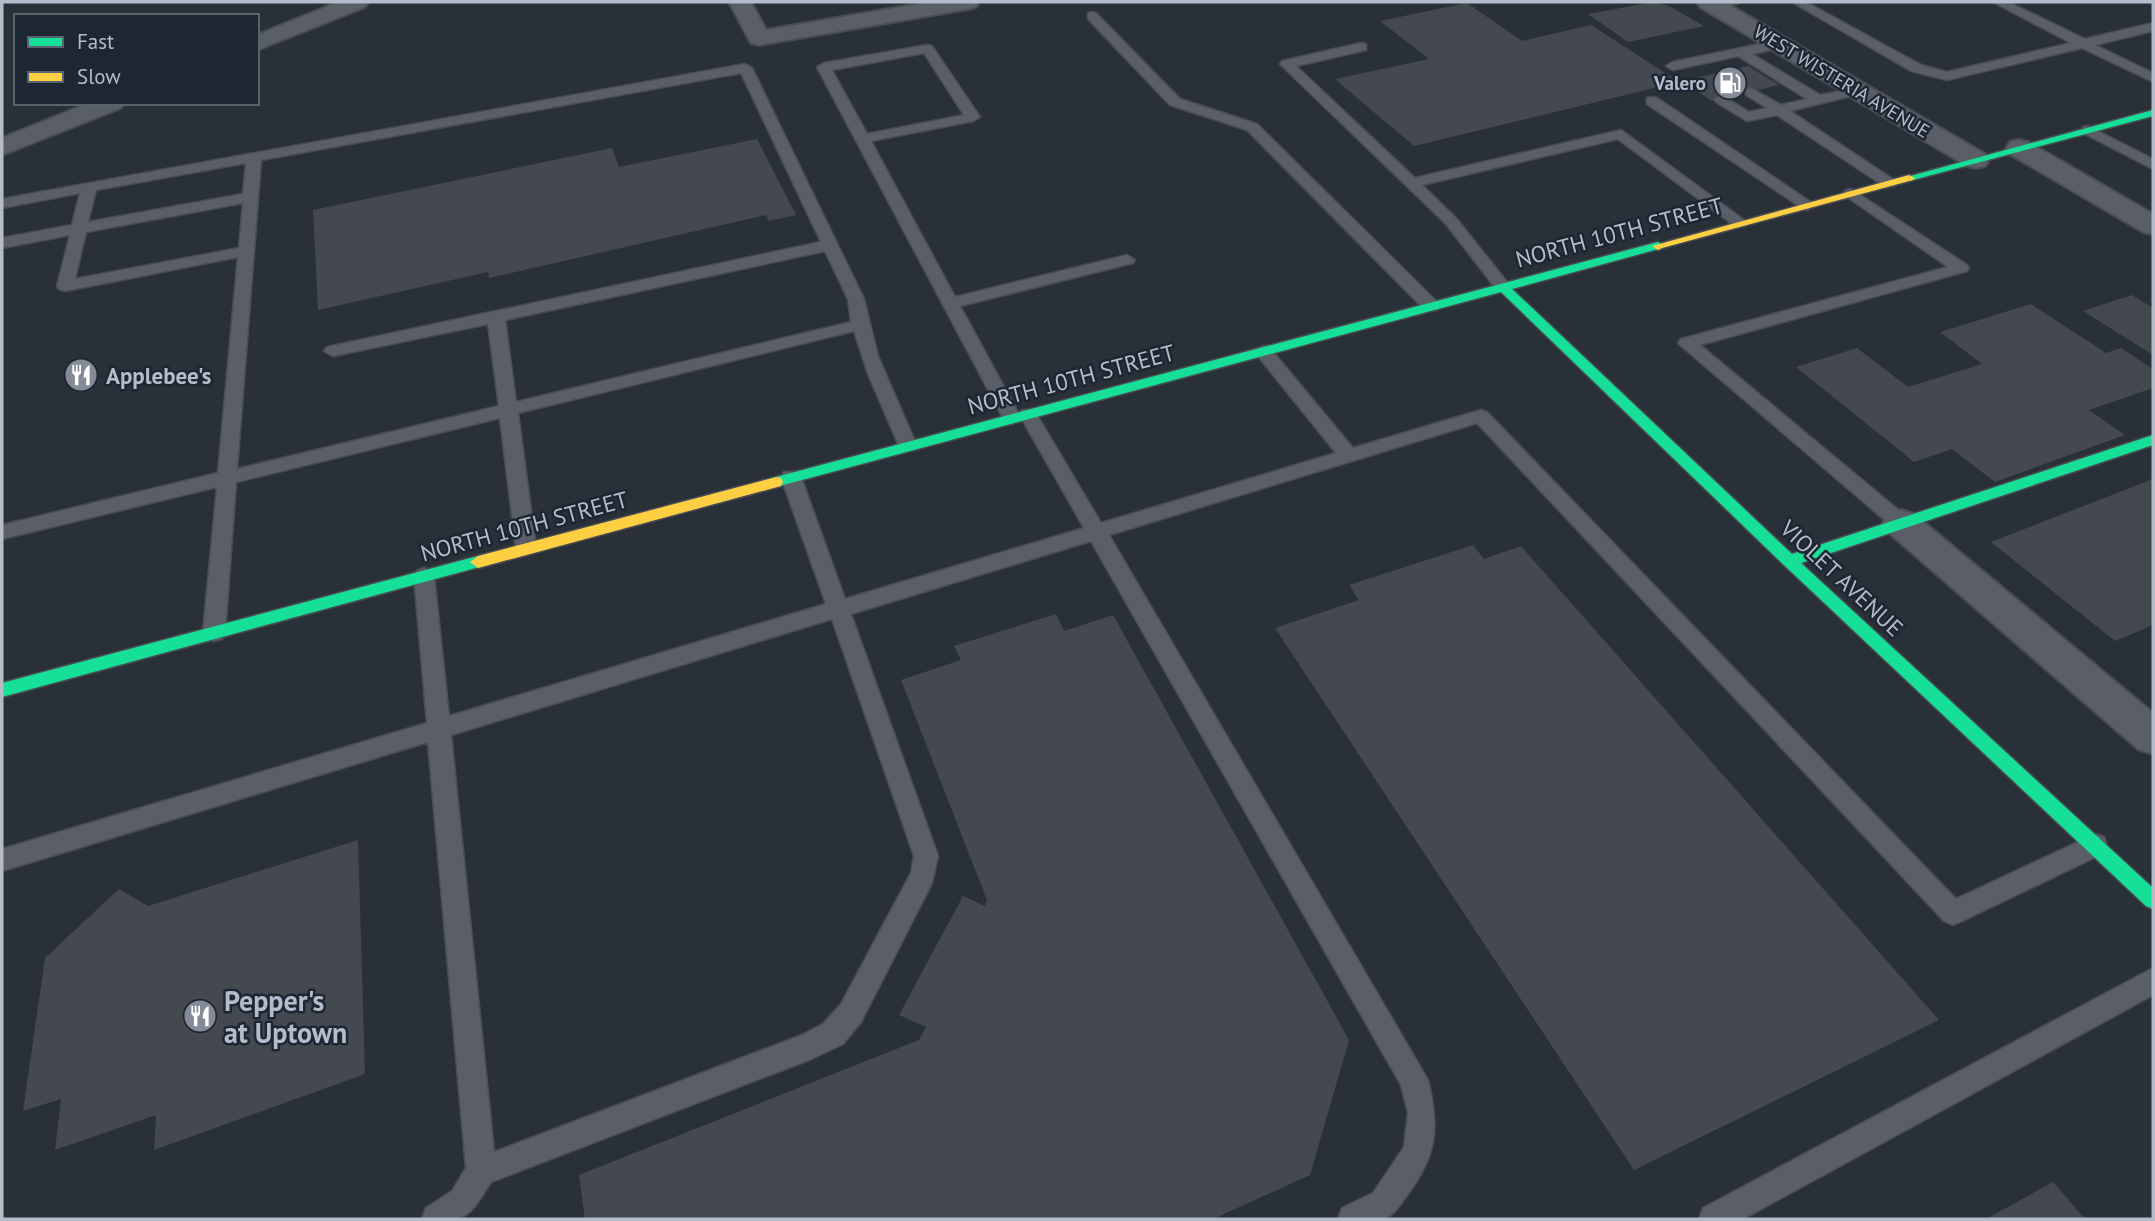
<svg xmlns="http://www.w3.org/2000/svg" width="2155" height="1221" font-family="'PT Sans',sans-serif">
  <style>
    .building { fill: #444950 }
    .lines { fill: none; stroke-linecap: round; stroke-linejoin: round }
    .lane-casing { stroke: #484c53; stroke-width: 3 }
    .street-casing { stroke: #484c53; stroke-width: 4 }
    .fast-casing { stroke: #484c53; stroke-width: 3 }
    .slow-casing { stroke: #484c53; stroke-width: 3 }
    .lane { fill: #5a5e66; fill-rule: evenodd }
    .street { fill: #5a5e66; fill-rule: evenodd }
    .fast { fill: #16e098; fill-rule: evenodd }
    .slow { fill: #ffcf43; fill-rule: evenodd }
    .labels { text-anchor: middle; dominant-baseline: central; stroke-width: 5; stroke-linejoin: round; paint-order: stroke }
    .far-street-label { font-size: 19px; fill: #b4bcc9; stroke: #1d2633 }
    .far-poi-label { font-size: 19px; font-weight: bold; fill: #b4bcc9; stroke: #1d2633; text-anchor: end }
    .street-label { font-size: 23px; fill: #b4bcc9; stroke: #1d2633 }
    .poi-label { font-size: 23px; font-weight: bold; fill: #b4bcc9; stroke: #1d2633; text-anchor: start }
    .near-poi-label { font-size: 28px; font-weight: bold; fill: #b4bcc9; stroke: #1d2633; text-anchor: start }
  </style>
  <rect width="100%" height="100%" fill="#2a3038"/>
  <path class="building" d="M1653,2L1669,6L1704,26L1628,42L1588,14Z
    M1467,3L1522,41L1591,25L1679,82L1414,146L1335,79L1429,59L1380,21Z
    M1748,66L1779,85L1712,101L1682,81Z
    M757,139L796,215L769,221L766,215L489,278L488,272L318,310L313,210L612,148L619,167Z
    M2132,295L2153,308V355L2083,311Z
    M2031,304L2106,353L2121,348L2153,369V388L2089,410L2125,435L1995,482L1952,449L1914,462L1796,367L1857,348L1908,387L1982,364L1940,332Z
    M2153,479V625L2115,641L1991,542Z
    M1473,545L1484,559L1521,546L1939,1020L1634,1170L1275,628L1359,600L1349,585Z
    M1056,614L1064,631L1113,615L1349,1040L1310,1175L1213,1219H585L579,1175L919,1040L926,1027L899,1015L963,896L985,906L987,900L901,680L961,660L954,646Z
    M358,840L365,1074L154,1150L156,1115L55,1150L61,1099L23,1111L45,958L119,889L148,906Z
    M2053,1182L2085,1219H1986Z"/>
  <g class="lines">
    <defs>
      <path id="lane" d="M1718,2H1742L1715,10L1709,6Z
        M1792,2H1806L1921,65L1947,72L2071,43L1993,2H2008L2085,39L2153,23V31L2095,45L2153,73V82L2082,48L1947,80L1911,71Z
        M1092,12L1096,13L1180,99L1257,124L1437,302L1439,306L1437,310H1425L1247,130L1170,105L1088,19V13Z
        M1779,40L1784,41V47L1752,54L1820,95L1863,87V93L1790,111L1894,180L1896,183L1894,186H1884L1777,115L1747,121L1716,102L1714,99L1721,95L1749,112L1767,108L1746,95V89L1751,88L1781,105L1807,99L1738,56L1673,70L1666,66L1673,62Z
        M1361,43L1366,44V50L1296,66L1415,178L1621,130L1748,223L1745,226H1735L1618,139L1422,185L1456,218L1511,287L1503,292L1497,290L1446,224L1280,64L1282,61Z
        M927,45L932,46L980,117L973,121L871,141L955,297L1127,255L1135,260L1133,263L960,306L1021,418L1012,424L1003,418L817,67L824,63ZM924,53L964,115L867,134L832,70Z
        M745,64L752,68L864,299L878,356L917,446L915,450H901L899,446L868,374L854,331L518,413L536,548L533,553L526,555L519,553L516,548L500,418L236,482L225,633L222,639L214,641L206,639L203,633L217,487L2,539V525L218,473L238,257L65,291L59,289L57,286L70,235L2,248V238L72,225L80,193L2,208V199ZM741,73L821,242L327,347L324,351L333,356L488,324L499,406L237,469L261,160ZM246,163L243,194L88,222L96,190ZM243,203L239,248L75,279L86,232ZM825,251L848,299L851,322L516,402L505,320Z
        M1652,97L1657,98L1815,205L1807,210L1802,208L1647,104V98Z
        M2088,126L2153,159V169L2083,133V127Z
        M1851,189L1967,265L1969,268L1967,271L1700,345L1908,518L1911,523L1908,528H1894L1678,343L1681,339L1948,267L1846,196L1844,193L1846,190Z
        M1263,346L1269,347L1353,448L1481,410L1487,412L1956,899L2095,834L2104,837L2107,845L2104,853L1962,921L1953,925L1944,921L1477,423L1109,535L1428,1080C1440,1129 1437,1156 1405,1198C1399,1206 1393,1217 1382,1219C1369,1221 1351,1220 1338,1219L1342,1208L1373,1193L1404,1147L1408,1113L1401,1085L1091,541L851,614L938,856L932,883L861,1022L843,1044L809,1060L491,1182C467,1220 468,1221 422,1219L426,1208L452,1191L466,1168L428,742L2,871V849L427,723L414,576L417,571L424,568L431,571L434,576L449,716L826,604L781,477L784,472H798L801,477L845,599L1084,528L1019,414L1022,410H1034L1101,523L1336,453L1257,355L1254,351ZM832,619L914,856L911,873L841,1004L823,1024L802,1035L494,1152L451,735Z
        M2153,968V995L1743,1219H1699L1703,1208Z"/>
      <path id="street" d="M338,2H368L365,7L257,50V35Z
        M729,2H751L766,30L930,2H979L976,7L968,9L759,45L751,43Z
        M1697,2H1724L1985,154L1989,160L1985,166L1976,168L1967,166L1700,7Z
        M89,103H124L121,108L2,155V138Z
        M2019,140L2028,142L2153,214V234L2143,232L2010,154L2006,148L2010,142Z
        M1901,510L1914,514L2153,713V754L2138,749L1888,532L1883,523L1888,514Z"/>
      <path id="fast" d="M2153,110V116L1909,181L1903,178Z
        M1658,242L1664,246L1662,248L1512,289L1792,554L2153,435V445L1801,563L2153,888V909L2146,906L1784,565L1501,292L776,487L769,482L776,477Z
        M478,556L483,558L486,562L483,566L2,697V683Z"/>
      <path id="slow" d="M1909,175L1915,178L1913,180L1662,248L1658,250L1652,246Z
        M776,477L781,478L783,482L781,486L478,568L470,562L478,556Z"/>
    </defs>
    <use href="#lane" class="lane-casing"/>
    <use href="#street" class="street-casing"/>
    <use href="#fast" class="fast-casing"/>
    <use href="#slow" class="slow-casing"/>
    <use href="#lane" class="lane"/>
    <use href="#street" class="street"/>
    <use href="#fast" class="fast"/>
    <use href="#slow" class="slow"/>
  </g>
  <defs>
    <symbol id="fuel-disc" viewBox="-11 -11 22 22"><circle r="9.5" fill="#848b96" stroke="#1d2633"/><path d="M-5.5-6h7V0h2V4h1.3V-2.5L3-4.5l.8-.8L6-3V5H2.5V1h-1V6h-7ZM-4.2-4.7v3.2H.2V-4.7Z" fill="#fff"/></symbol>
    <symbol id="restaurant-disc" viewBox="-11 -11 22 22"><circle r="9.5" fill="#848b96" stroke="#1d2633"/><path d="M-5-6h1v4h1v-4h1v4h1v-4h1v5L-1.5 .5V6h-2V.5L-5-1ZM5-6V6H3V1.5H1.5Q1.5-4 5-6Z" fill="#fff"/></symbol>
  </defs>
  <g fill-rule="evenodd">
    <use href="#fuel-disc" x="1711" y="64" width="38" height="38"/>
    <use href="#restaurant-disc" x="62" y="356" width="38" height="38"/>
    <use href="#restaurant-disc" x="181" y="997" width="38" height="38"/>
  </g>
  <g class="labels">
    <g class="far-street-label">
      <text transform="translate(1842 81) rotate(31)">WEST WISTERIA AVENUE</text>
    </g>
    <g class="far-poi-label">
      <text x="1706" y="83">Valero</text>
    </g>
    <g class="street-label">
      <text transform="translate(1619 232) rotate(-15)">NORTH 10TH STREET</text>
      <text transform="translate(1071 379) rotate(-15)">NORTH 10TH STREET</text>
      <text transform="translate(524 526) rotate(-15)">NORTH 10TH STREET</text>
      <text transform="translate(1842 578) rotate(43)">VIOLET AVENUE</text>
    </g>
    <g class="poi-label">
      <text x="106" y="375">Applebee's</text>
    </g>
    <g class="near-poi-label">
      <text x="224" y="1000">Pepper's<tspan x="224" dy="32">at Uptown</tspan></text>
    </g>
  </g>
  <rect width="2155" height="1221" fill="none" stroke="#b4bcc9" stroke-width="7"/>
  <rect x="14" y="14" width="245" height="91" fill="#1d2633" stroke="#59626f" stroke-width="2"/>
  <rect x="28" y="37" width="35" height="10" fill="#16e098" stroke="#59626f" stroke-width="2"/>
  <text x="77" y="49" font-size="21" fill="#b4bcc9">Fast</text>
  <rect x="28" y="72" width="35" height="10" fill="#ffcf43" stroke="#59626f" stroke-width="2"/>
  <text x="77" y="84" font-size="21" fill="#b4bcc9">Slow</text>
</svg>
